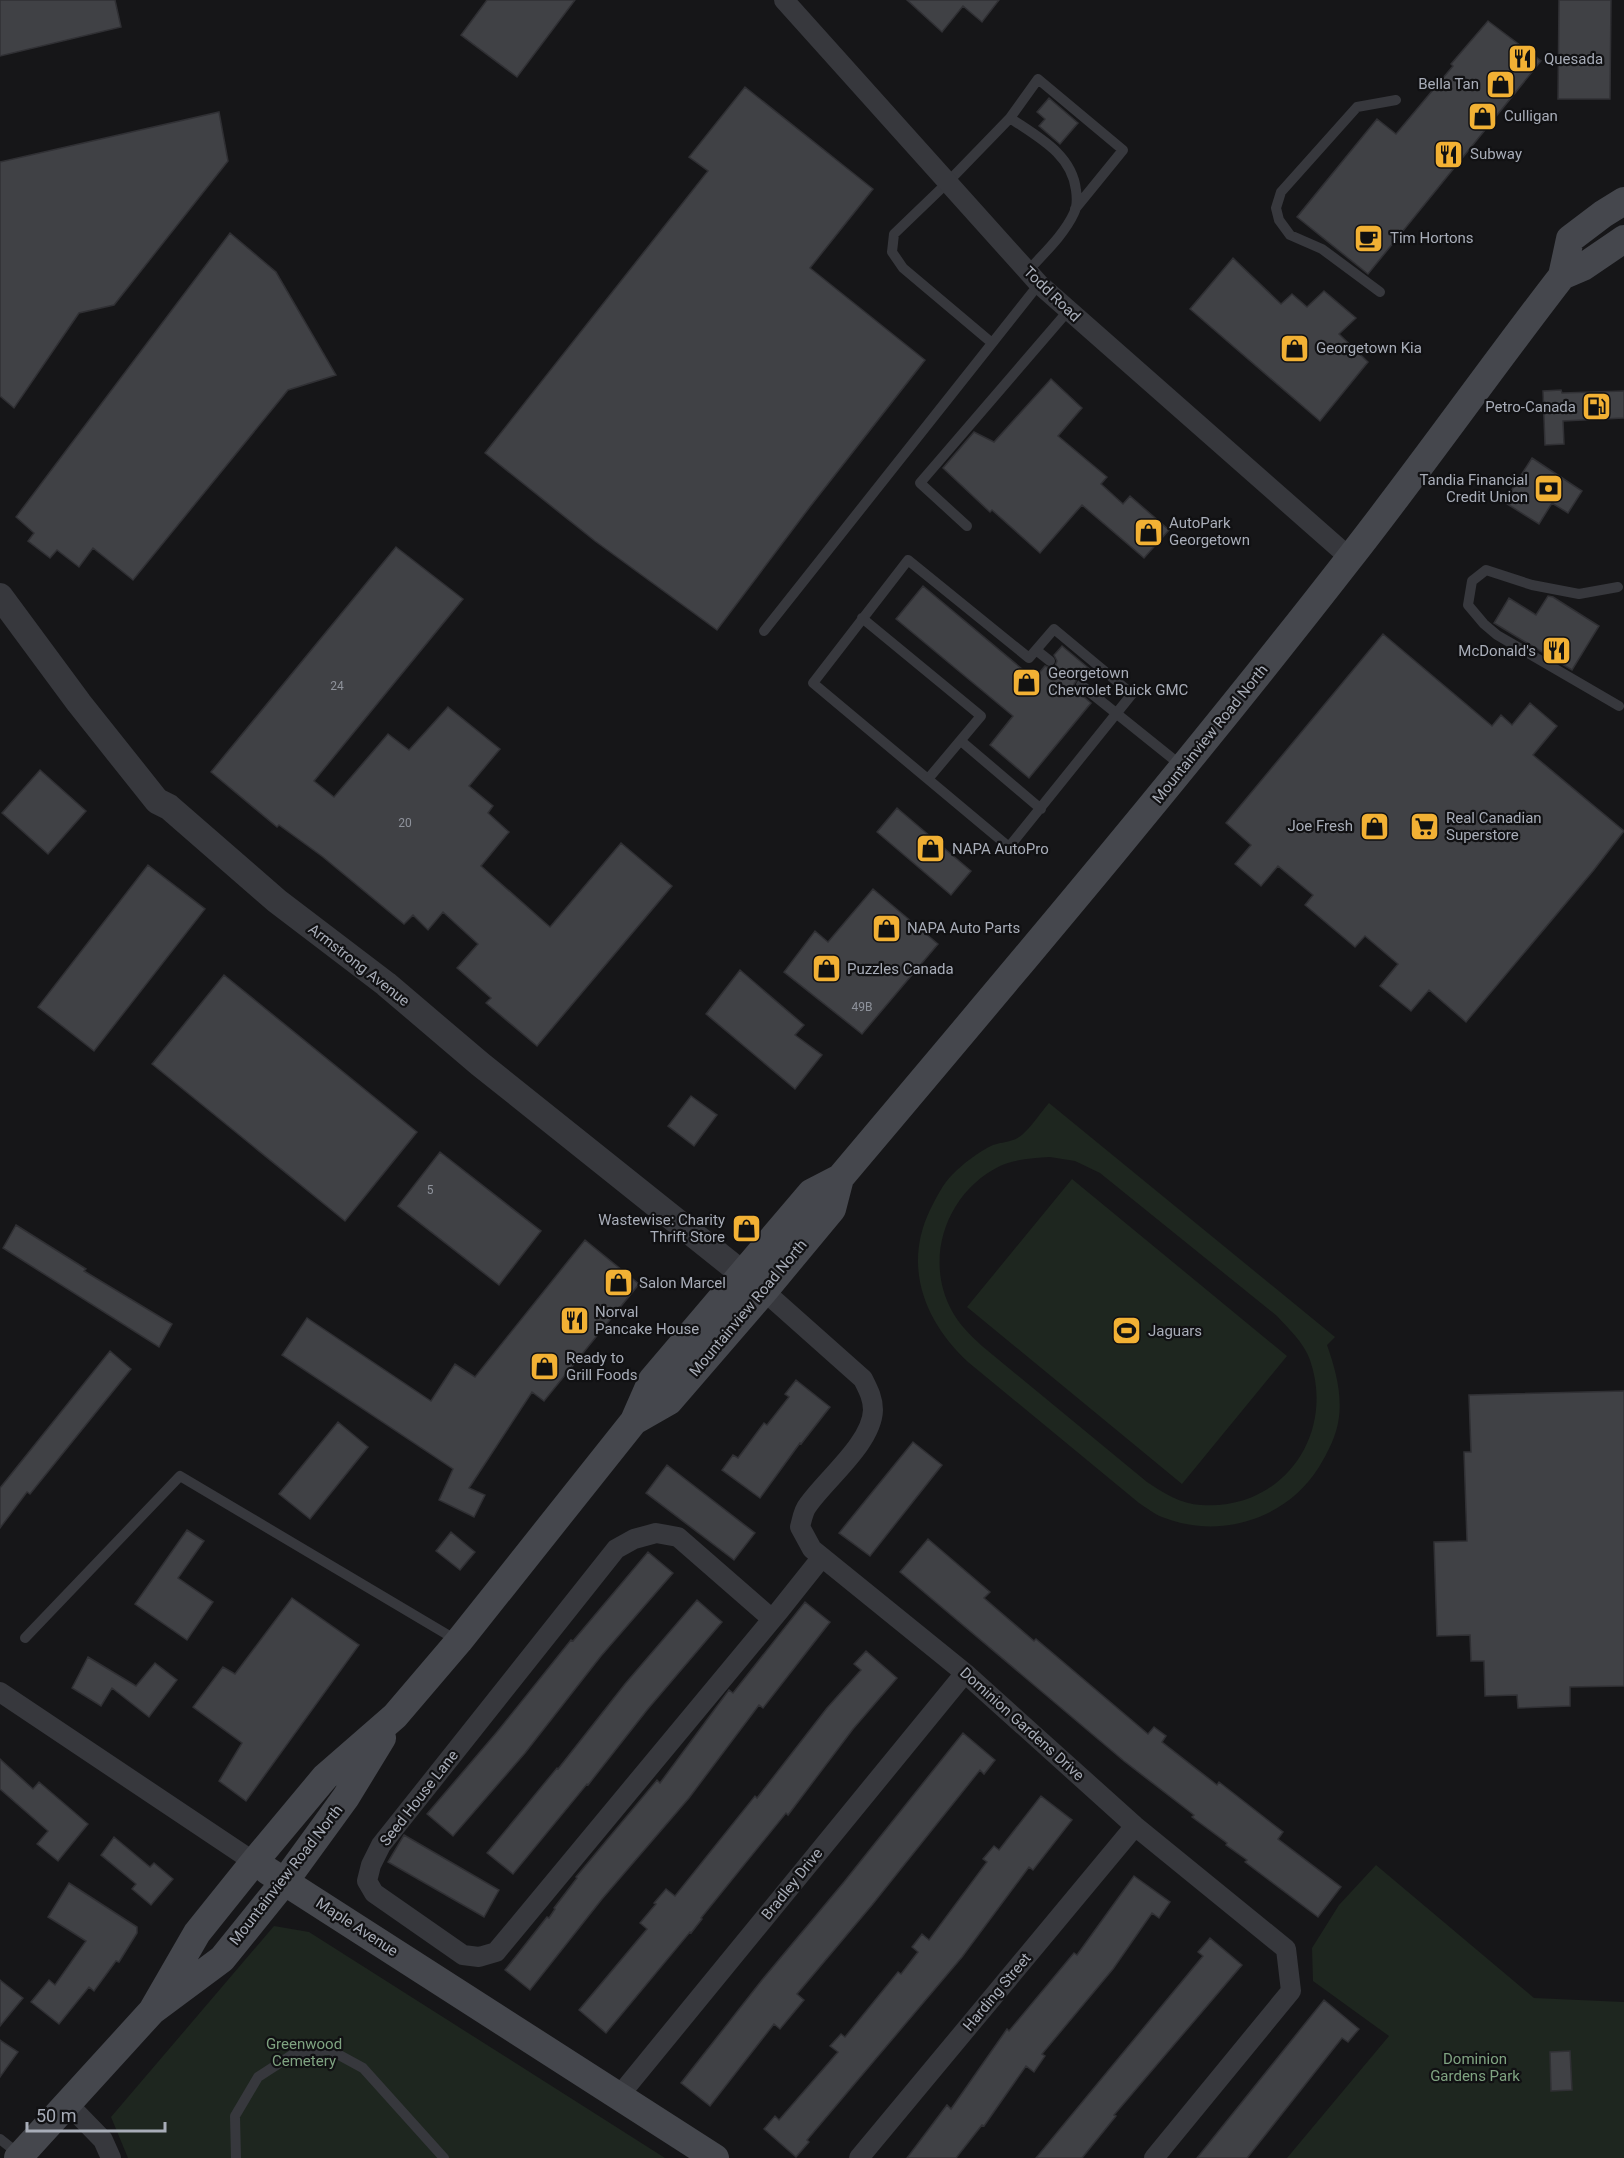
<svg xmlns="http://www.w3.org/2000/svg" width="1624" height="2158" font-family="Roboto,sans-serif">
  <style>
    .green { fill: #1e261f; fill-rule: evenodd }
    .building { fill: #404145; stroke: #303034; stroke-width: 1.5 }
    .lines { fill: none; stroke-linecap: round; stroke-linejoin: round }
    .service { stroke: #37383d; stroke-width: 10 }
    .minor { stroke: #37383d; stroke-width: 20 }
    .tertiary { stroke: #37383d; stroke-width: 26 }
    .secondary { stroke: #45474d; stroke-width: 28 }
    .labels { text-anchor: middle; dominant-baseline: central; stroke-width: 4.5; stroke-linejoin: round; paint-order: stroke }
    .number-label { font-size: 12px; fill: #8e929b }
    .poi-label { font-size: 15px; fill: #a8adb8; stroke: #111113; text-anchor: start }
    .street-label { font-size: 15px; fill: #a8adb8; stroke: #111113 }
    .park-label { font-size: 15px; fill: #7fa381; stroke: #111113 }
  </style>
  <rect width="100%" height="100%" fill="#161618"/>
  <path class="green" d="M1049,1103L1335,1337L1327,1345C1335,1368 1342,1392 1339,1417C1337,1435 1328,1452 1319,1467C1286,1520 1219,1540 1162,1517C1154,1514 1147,1508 1139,1503L968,1362C924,1321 903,1266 930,1210C936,1198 943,1184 952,1175C964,1163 978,1152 993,1145C1001,1142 1012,1142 1019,1137C1028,1132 1041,1112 1049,1103ZM1050,1157L1075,1161L1100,1173L1277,1316C1289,1329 1304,1343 1310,1360C1336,1435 1282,1511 1201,1505C1181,1504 1163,1493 1147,1482L982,1346C970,1335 959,1324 952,1311C923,1258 947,1192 1000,1166C1015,1159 1034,1158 1050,1157Z
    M1072,1179L1287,1356L1182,1484L967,1307Z
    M1376,1865L1534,1998L1624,2002V2158H1287L1389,2036L1313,1981L1312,1948L1339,1905Z
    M274,1926L309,1932L665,2158H128L111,2117Z"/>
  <path class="building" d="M0,0H115L121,27L0,56Z
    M487,0H575L517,77L461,35Z
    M907,0H999L982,22L963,6L942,32Z
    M1559,0H1611L1610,99H1558Z
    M1488,21L1541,61L1368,274L1297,217L1377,119L1396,134L1453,66L1451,64Z
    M745,87L873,189L810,268L925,360L809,508L717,630L595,541L485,453L708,171L689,157Z
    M1049,98L1078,123L1060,144L1039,126L1045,119L1037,112Z
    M219,112L228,161L114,305L79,313L14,408L0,396V162Z
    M230,233L276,272L336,375L288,390L133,580L93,548L79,567L57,550L50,558L28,541L34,533L16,517Z
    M1233,258L1281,304L1292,294L1307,307L1324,291L1356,318L1339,334L1368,362L1320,421L1190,309Z
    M1051,379L1082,408L1058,436L1107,477L1101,484L1123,504L1130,496L1169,530L1144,558L1082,505L1040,553L992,510L990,512L943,468L974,432L994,442Z
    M1561,390L1562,393L1624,391V418L1563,421L1564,444L1545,445L1543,391Z
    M1532,458L1582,491L1568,513L1552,503L1539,524L1504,502Z
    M396,547L463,599L314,781L334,797L388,734L409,750L448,707L500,749L469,786L493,806L488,813L509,832L481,866L550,927L621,843L672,886L537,1046L486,1003L491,998L457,968L478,944L443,912L428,930L413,915L404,924L323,857L279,825L277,827L211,772Z
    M923,586L1034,679L1045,666L1050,668L1055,666L1057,661L1054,655L1062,646L1092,671L1086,679L1078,678L1074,684L1076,690L1091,703L1029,778L990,745L1013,716L896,619Z
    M1548,596L1553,597L1599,626L1572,670L1494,623L1509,598L1536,615Z
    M1383,634L1492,726L1501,715L1512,725L1530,703L1557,726L1533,755L1624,831L1593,871L1466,1022L1429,990L1411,1011L1380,986L1398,964L1365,936L1355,947L1305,905L1313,895L1278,866L1261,886L1235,864L1251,845L1226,823Z
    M40,770L86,811L48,854L2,813Z
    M897,808L971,871L951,895L877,832Z
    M148,865L205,909L94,1051L38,1007Z
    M873,889L938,944L862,1034L784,972L815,931L828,942Z
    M740,970L804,1025L795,1035L822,1055L795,1089L706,1014Z
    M224,975L417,1132L345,1221L152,1064Z
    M691,1096L717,1115L694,1146L668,1126Z
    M440,1152L541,1231L499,1285L398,1206Z
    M16,1225L86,1269L84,1271L172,1324L159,1347L3,1248Z
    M585,1240L639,1284L544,1401L532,1392L469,1488L485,1495L474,1517L439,1500L453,1469L282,1355L307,1318L431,1401L455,1364L475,1377Z
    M110,1351L131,1369L30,1494L27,1492L0,1528V1488Z
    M796,1380L830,1407L801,1444L800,1443L760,1498L722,1470L733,1455L738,1458L764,1423L767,1425L789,1397L785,1394Z
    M1624,1391V1686L1570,1687V1706L1518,1708L1517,1695L1485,1696L1484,1661H1471L1470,1635L1437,1636L1434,1542L1467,1541L1464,1452H1471L1469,1395Z
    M338,1422L368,1447L310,1519L279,1494Z
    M913,1442L942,1465L870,1556L839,1533Z
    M667,1465L755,1533L734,1560L646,1493Z
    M187,1530L204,1541L178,1578L213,1602L187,1640L135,1604Z
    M451,1532L475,1552L460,1570L436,1551Z
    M928,1539L990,1592L984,1598L1034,1641L1036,1639L1148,1734L1154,1727L1166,1736L1162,1742L1217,1785L1219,1782L1283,1832L1278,1839L1341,1887L1318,1917L1245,1862L1247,1860L1226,1845L1227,1843L1192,1817L1194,1815L1124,1761L900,1572Z
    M648,1552L673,1573L601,1656L525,1753L453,1836L427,1814L497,1732L571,1640L573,1641Z
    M292,1598L359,1645L246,1801L219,1781L242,1743L193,1707L223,1667L235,1674Z
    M697,1600L722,1622L647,1710L588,1785L587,1784L513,1874L487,1853L557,1768L558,1769L625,1684Z
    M805,1602L830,1622L763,1708L759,1705L689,1798L602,1899L530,1990L505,1970L547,1917L549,1918L555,1909L554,1908L577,1878L576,1877L657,1780L660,1783L729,1690L733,1693Z
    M866,1651L897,1678L853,1729L788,1815L786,1813L701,1918L702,1919L691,1933L690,1932L606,2033L579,2010L647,1929L640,1923L656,1904L654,1903L666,1889L675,1896L755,1796L757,1798L827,1708L861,1670L854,1664Z
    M88,1657L136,1686L155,1663L177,1680L149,1717L112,1688L101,1706L72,1688Z
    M963,1733L995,1760L984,1774L980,1770L872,1905L797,1994L804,2000L780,2029L774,2024L710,2106L681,2083L762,1980L844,1882Z
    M0,1759L33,1789L39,1782L88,1824L58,1861L37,1844L48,1831L0,1789Z
    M1041,1796L1072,1820L1033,1870L1029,1867L962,1957L807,2140L809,2142L796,2157L764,2129L775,2116L779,2120L838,2052L830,2046L841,2034L845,2037L898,1972L901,1974L918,1952L912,1947L922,1934L929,1940L987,1862L983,1859L994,1846L999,1850Z
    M404,1835L499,1890L484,1917L388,1862Z
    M114,1837L150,1867L154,1863L173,1879L151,1905L132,1889L136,1884L101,1855Z
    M1134,1876L1170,1902L1159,1918L1152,1913L1113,1969L1042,2054L1045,2056L1034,2072L1026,2066L984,2126L982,2125L956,2158H907L947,2105L951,2109L1007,2029L1009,2031L1074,1953L1077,1955Z
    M69,1883L137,1927V1933L119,1962L116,1961L94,1991L89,1987L59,2024L31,2002L49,1980L55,1985L86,1941L48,1917Z
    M1210,1938L1242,1965L1114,2115L1116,2116L1082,2158H1036L1203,1956L1198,1952Z
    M0,1980L23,1998L0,2026Z
    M1324,2000L1359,2029L1348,2042L1342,2038L1247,2158H1197Z
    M0,2040L18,2052L0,2077Z
    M1570,2051L1572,2090L1551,2091L1550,2052Z"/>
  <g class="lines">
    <path class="service" d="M1010,118L1038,79L1123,150L1075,209
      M1380,292L1322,249L1290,235L1279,220L1276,208L1281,192L1357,107L1396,100
      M992,343L903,268L892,252L894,234L947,183L1010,118C1038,137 1072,154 1076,190C1077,197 1077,207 1074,213C1064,235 1043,254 1027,272
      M967,526L920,483L1068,311
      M908,560L1029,658L1054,629L1132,694L1009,847L813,683Z
      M1618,587L1579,594L1532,585L1486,570L1472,581L1468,605L1484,624L1497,635L1619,706
      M862,618L981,716L928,779
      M764,631L1039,284
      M1036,650L1050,661
      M1081,685L1183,767
      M961,741L1041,809
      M25,1638L180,1476L458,1641
      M0,2139L20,2155
      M236,2158L235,2116L258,2077L295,2053L330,2050L363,2068L444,2158"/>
    <path class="minor" d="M784,0L1039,284L1350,558
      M764,1291L863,1379C868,1389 873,1398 873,1410C872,1443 826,1479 808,1505C803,1511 802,1520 800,1527L812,1549L965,1673L1135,1826L1286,1949L1291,1991L1154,2158
      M772,1619L678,1537L656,1533L634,1539L616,1549L381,1845L371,1865L367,1881L374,1893L463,1955L479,1957L496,1952L779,1611L822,1557
      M0,1692L254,1862
      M619,2096L965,1673
      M67,2103L103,2140L111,2158
      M859,2158L1135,1826"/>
    <path class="tertiary" d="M0,596L79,703L157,801L169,807L277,901L386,984L480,1064L759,1287"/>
    <path class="secondary" d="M1562,276L1583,267L1624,239
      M634,1421L669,1401L764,1291L832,1209L840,1178
      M268,1871L715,2158
      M152,2011L197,1933L254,1862L325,1777L395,1716L459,1641L634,1421L652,1380L811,1193L840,1178C1012,974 1185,770 1349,559C1422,466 1490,369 1562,276L1570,239L1603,214L1624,201
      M18,2158L152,2011L222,1959L285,1881L346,1797L382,1738"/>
  </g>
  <defs>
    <symbol id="restaurant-square" viewBox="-11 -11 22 22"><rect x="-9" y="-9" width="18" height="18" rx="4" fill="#f2b134" stroke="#111113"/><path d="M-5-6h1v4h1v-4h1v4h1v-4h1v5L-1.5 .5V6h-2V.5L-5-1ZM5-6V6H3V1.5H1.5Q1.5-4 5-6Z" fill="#111"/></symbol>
    <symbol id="shop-square" viewBox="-11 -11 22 22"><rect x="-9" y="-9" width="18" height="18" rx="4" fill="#f2b134" stroke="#111113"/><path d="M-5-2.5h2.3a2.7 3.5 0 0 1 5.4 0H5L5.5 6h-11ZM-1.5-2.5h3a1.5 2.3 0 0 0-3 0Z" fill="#111"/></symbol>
    <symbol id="cafe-square" viewBox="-11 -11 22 22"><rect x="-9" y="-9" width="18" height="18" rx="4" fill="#f2b134" stroke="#111113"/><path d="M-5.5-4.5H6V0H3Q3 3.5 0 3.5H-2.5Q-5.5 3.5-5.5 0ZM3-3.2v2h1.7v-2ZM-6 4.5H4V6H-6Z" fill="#111"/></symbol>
    <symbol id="fuel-square" viewBox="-11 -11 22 22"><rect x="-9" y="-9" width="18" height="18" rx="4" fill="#f2b134" stroke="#111113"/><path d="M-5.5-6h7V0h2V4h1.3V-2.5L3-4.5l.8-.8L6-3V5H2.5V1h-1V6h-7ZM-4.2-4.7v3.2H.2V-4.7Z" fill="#111"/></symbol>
    <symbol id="bank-square" viewBox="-11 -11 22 22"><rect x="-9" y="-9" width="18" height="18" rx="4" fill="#f2b134" stroke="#111113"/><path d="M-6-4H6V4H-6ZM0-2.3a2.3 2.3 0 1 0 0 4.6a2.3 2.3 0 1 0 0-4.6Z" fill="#111"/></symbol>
    <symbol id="supermarket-square" viewBox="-11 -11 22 22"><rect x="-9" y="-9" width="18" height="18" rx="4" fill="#f2b134" stroke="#111113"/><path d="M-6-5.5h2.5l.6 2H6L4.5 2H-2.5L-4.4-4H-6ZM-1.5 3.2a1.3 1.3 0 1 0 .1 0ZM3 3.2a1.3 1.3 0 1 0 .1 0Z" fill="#111"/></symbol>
    <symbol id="stadium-square" viewBox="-11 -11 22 22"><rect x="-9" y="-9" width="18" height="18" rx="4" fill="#f2b134" stroke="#111113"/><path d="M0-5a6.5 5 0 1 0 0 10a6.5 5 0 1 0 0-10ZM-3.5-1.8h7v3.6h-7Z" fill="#111"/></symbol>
  </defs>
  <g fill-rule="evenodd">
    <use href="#restaurant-square" x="1506" y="42" width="33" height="33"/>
    <use href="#shop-square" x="1484" y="68" width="33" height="33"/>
    <use href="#shop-square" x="1466" y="100" width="33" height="33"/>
    <use href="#restaurant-square" x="1432" y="138" width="33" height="33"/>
    <use href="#cafe-square" x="1352" y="222" width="33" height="33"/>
    <use href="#shop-square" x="1278" y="332" width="33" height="33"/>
    <use href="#fuel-square" x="1580" y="390" width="33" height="33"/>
    <use href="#bank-square" x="1532" y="472" width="33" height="33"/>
    <use href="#shop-square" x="1132" y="516" width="33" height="33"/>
    <use href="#restaurant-square" x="1540" y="634" width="33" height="33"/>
    <use href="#shop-square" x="1010" y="666" width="33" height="33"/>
    <use href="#shop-square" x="1358" y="810" width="33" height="33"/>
    <use href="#supermarket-square" x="1408" y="810" width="33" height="33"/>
    <use href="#shop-square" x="914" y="832" width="33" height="33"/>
    <use href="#shop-square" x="870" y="912" width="33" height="33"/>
    <use href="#shop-square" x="810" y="952" width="33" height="33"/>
    <use href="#shop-square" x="730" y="1212" width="33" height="33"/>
    <use href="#shop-square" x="602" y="1266" width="33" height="33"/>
    <use href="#restaurant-square" x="558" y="1304" width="33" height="33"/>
    <use href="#stadium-square" x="1110" y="1314" width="33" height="33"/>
    <use href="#shop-square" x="528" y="1350" width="33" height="33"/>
  </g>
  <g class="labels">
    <g class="number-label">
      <text x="337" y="686">24</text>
      <text x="405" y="823">20</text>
      <text x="862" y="1007">49B</text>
      <text x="430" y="1190">5</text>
    </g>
    <g class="poi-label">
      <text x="1544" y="59">Quesada</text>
      <text x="1479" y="84" text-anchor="end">Bella Tan</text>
      <text x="1504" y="116">Culligan</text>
      <text x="1470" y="154">Subway</text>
      <text x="1390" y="238">Tim Hortons</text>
      <text x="1316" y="348">Georgetown Kia</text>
      <text x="1576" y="407" text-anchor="end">Petro-Canada</text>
      <text x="1528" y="480" text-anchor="end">Tandia Financial<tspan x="1528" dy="17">Credit Union</tspan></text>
      <text x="1169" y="523">AutoPark<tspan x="1169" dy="17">Georgetown</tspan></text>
      <text x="1536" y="651" text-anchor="end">McDonald's</text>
      <text x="1048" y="673">Georgetown<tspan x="1048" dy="17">Chevrolet Buick GMC</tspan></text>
      <text x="1446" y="818">Real Canadian<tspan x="1446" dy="17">Superstore</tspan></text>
      <text x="1353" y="826" text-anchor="end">Joe Fresh</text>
      <text x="952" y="849">NAPA AutoPro</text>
      <text x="907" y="928">NAPA Auto Parts</text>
      <text x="847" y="969">Puzzles Canada</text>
      <text x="725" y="1220" text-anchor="end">Wastewise: Charity<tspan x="725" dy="17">Thrift Store</tspan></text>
      <text x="639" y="1283">Salon Marcel</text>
      <text x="595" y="1312">Norval<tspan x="595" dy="17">Pancake House</tspan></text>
      <text x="1148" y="1331">Jaguars</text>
      <text x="566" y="1358">Ready to<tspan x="566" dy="17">Grill Foods</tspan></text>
    </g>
    <g class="street-label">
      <text transform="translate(1052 294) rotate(44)">Todd Road</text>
      <text transform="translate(1210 734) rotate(-51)">Mountainview Road North</text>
      <text transform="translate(359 965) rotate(38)">Armstrong Avenue</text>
      <text transform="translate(748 1308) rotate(-50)">Mountainview Road North</text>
      <text transform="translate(1022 1724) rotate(42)">Dominion Gardens Drive</text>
      <text transform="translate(419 1798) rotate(-52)">Seed House Lane</text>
      <text transform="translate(286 1875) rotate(-52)">Mountainview Road North</text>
      <text transform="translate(792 1884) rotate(-51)">Bradley Drive</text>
      <text transform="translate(357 1927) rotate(33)">Maple Avenue</text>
      <text transform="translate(997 1992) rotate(-50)">Harding Street</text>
    </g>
    <g class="park-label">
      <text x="304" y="2044">Greenwood<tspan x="304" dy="17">Cemetery</tspan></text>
      <text x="1475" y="2059">Dominion<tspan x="1475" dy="17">Gardens Park</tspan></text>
    </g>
  </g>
  <path d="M27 2122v9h138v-9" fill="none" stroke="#a8adb8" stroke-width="3"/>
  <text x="36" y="2122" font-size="18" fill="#a8adb8" stroke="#111113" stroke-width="4.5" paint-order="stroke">50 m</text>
</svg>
